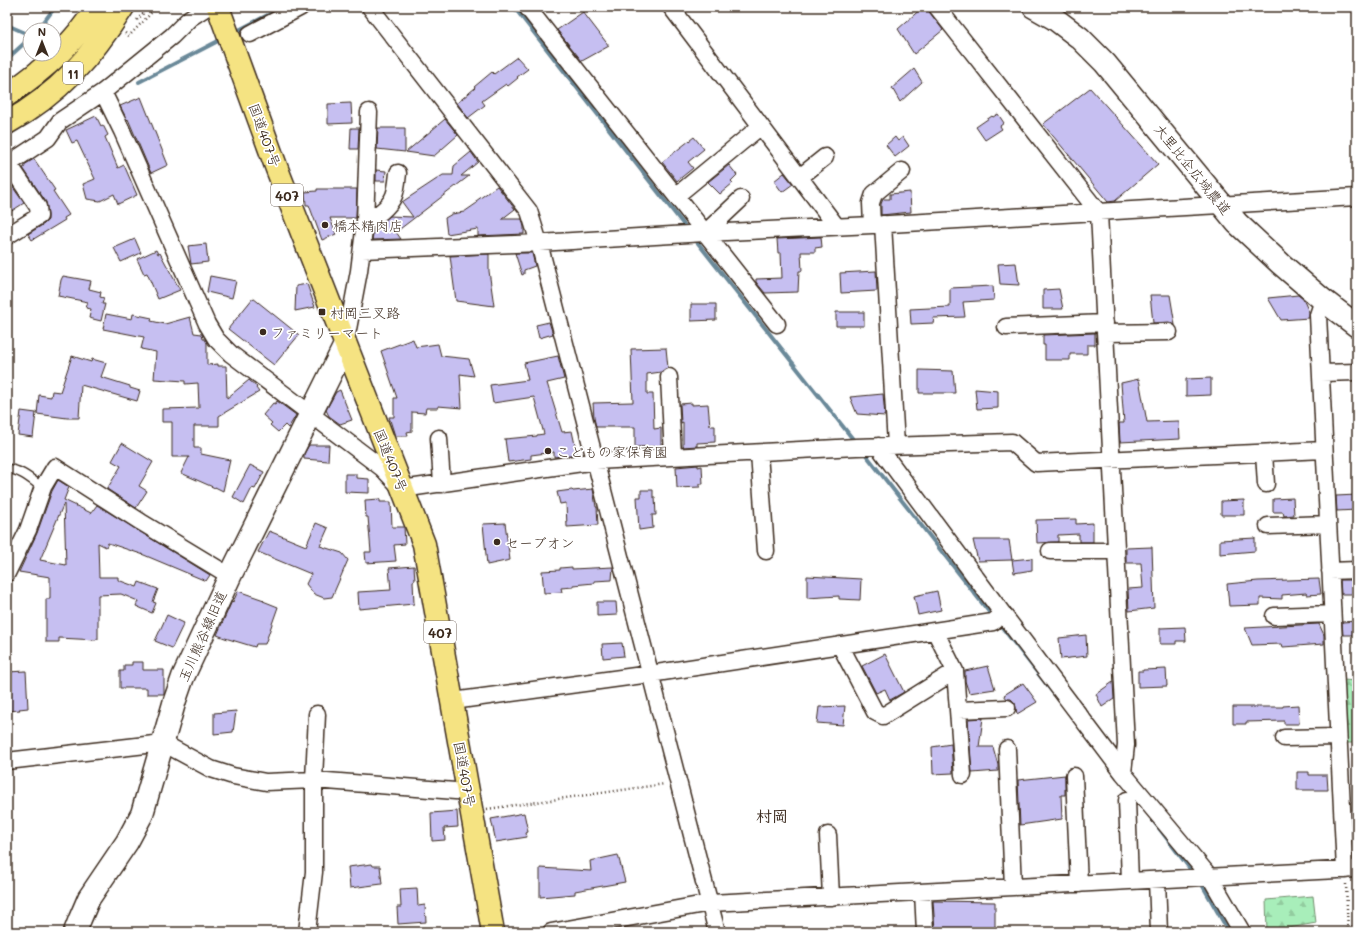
<svg xmlns="http://www.w3.org/2000/svg" width="1364" height="939" font-family="Mali,'Klee One',sans-serif">
  <style>
    .forest { fill: url(#forest-firs); stroke: #728c6c }
    .lines { fill: none; stroke-linecap: round; stroke-linejoin: round }
    .stream { stroke: #6b8999; stroke-width: 4 }
    .building { fill: #c6bff1; stroke: #3b2a1e; fill-rule: evenodd }
    .lane-casing { stroke: #3b2a1e; stroke-width: 11 }
    .street-casing { stroke: #3b2a1e; stroke-width: 19 }
    .secondary-casing { stroke: #3b2a1e; stroke-width: 25 }
    .primary-casing { stroke: #3b2a1e; stroke-width: 25 }
    .highway-casing { stroke: #3b2a1e; stroke-width: 25 }
    .path { stroke: #3b2a1e; stroke-width: 2.5; stroke-dasharray: 1 3; stroke-linecap: butt }
    .lane { stroke: #fff; stroke-width: 8 }
    .street { stroke: #fff; stroke-width: 16 }
    .secondary { stroke: #fff; stroke-width: 22 }
    .primary { stroke: #f5e382; stroke-width: 22 }
    .highway { stroke: #f5e382; stroke-width: 22 }
    .poi-dot { fill: #3b2a1e; stroke: #fff; stroke-width: 1.5 }
    .labels { text-anchor: middle; dominant-baseline: central; stroke-width: 3.5; stroke-linejoin: round; paint-order: stroke }
    .shield { fill: #fff; stroke: #766a62; stroke-width: 1 }
    .shield-label { font-size: 13px; font-weight: bold; fill: #3b2a1e }
    .street-label { font-size: 14px; fill: #3b2a1e; stroke: #fff }
    .poi-label { font-size: 14px; fill: #3b2a1e; stroke: #fff; text-anchor: start }
    .quarter-label { font-size: 16px; font-weight: bold; fill: #3b2a1e; stroke: #fff }
  </style>
  <defs>
    <pattern id="forest-firs" width="22" height="20" patternUnits="userSpaceOnUse"><rect width="22" height="20" fill="#a8eeba"/><path d="M5 1l3.5 6h-7zM16 11l3.5 6h-7z" fill="#92cc9f"/></pattern>
  </defs>
  <rect width="100%" height="100%" fill="#fff"/>
  <filter id="ink" filterUnits="userSpaceOnUse"><feTurbulence type="fractalNoise" baseFrequency=".025" numOctaves="2"/><feDisplacementMap in="SourceGraphic" scale="8" xChannelSelector="R" yChannelSelector="G"/><feConvolveMatrix kernelMatrix="1 2 1 2 8 2 1 2 1" color-interpolation-filters="sRGB"/></filter>
  <g filter="url(#ink)">
    <path class="forest" d="M1343,680L1357,681V743H1345Z
      M1313,896L1316,923L1267,932L1266,900Z"/>
    <g class="lines">
      <path class="stream" d="M514,7L687,229
        M7,25L30,35
        M38,30L55,7
        M235,32L283,7
        M7,59L30,38
        M139,82L222,39
        M694,238L856,443
        M863,451L993,617
        M998,622L1054,694
        M1152,819L1194,874
        M1200,881L1229,932"/>
    </g>
    <path class="building" d="M923,7H928L930,13L943,30L914,54L898,29Z
      M583,12L609,46L582,61L557,30Z
      M517,57L528,69L517,77L518,78L508,86L506,84L482,101L485,105L468,118L457,103L475,88L474,87L492,72L494,74Z
      M914,69L922,82L900,102L892,88Z
      M1090,88L1158,164L1115,201L1108,202L1043,124Z
      M141,97L168,165L151,173L128,119L127,120L120,106Z
      M351,103L352,123L328,124V104Z
      M998,114L1004,123L1000,126L1002,129L985,140L976,127L992,116L993,117Z
      M96,116L101,126L103,125L108,135L105,137L118,168L124,165L137,195L118,204L114,194L100,201L87,199L83,184L95,179L77,141L72,143L66,130Z
      M445,119L458,135L434,156L406,152Z
      M351,128H359L358,149H350Z
      M378,128H405V152L377,149Z
      M694,137L704,149L688,162L693,168L677,181L662,162Z
      M895,137L898,141L903,137L909,146L895,157L886,145Z
      M471,152L478,162L461,176H469L396,232L401,239L372,240L374,228L390,216L413,217L402,202L443,175H453L454,166Z
      M34,159L55,190L53,191L69,215L64,218L65,220L32,240L28,234L44,224L48,220V215L46,202L23,168L25,167L24,165Z
      M729,165L737,175L731,181L733,183L720,194L708,182Z
      M376,170L386,171L385,181H376Z
      M784,173L793,184L782,192L774,181Z
      M7,179L24,203L7,214Z
      M497,186L515,209L502,219H522L524,227V234L478,236V229L447,234L445,218L452,214L464,212L477,203L476,201Z
      M317,189H357L356,218H330L336,234L322,240L309,205H306L305,192L317,191Z
      M910,192L911,212L881,215V204L883,199H890V194Z
      M821,237L822,247L815,248V252H801L802,271H799L798,292L765,293L756,282V279L782,278L781,253H778L777,239Z
      M135,239L141,253L121,262L114,248Z
      M206,244L208,262L191,264L188,246Z
      M156,250L158,254L160,253L180,290L158,299L147,273L144,274L137,259Z
      M515,253H532L535,266L524,270V274L522,275Z
      M489,254V271L494,306L456,301L450,256Z
      M1016,263L1019,285L1000,284L998,264Z
      M876,271L877,291L841,293L840,273Z
      M63,276L91,281L89,289L101,292L100,297L104,298L102,304H105L101,321L89,318L91,309L86,308L88,302L58,296L61,280Z
      M210,276L236,281L232,298L207,292Z
      M307,284L315,307L295,311L296,286Z
      M993,286L994,300L963,302L965,317L933,318L934,323L911,324L910,309L950,307V288Z
      M1059,289L1063,309H1043V290Z
      M1150,295H1170L1175,325L1169,322L1153,323Z
      M1298,295L1303,299L1309,312V318L1281,320L1268,298Z
      M253,298L299,335L274,365L228,329Z
      M691,304H716V320L691,321Z
      M836,312H864V326H836Z
      M106,314L132,319L133,314L152,318L151,321L165,324L190,317L194,333L202,334L203,339H205L207,343V365L218,364V366H226L227,398L249,380L257,387L256,388L259,392L219,416V426H194V448H201V454L230,460L223,491L215,487V488L181,473L189,457H172V422H162V409L199,408L198,383L185,384V381L154,379L156,352L141,349L144,337L103,329Z
      M549,322L553,334L539,338L536,325Z
      M1095,333V345H1087V354H1070V360H1045V345H1043V335Z
      M413,339L416,347L438,344L441,356L469,359L474,376L460,374L462,408L438,406V408H426L425,413L412,412V431L407,432L408,436H395L389,417H394V398H397L381,351Z
      M666,348L668,368L661,372L647,374V394H653L654,429L661,428V446L635,447V427H596L594,418L593,403L633,402L631,349Z
      M72,356L91,362L92,359L106,363L101,377L130,386V388L140,391L137,401L81,385L79,418H67L37,414L39,395L51,397L52,391L60,392Z
      M558,356L564,379L547,383L562,432L572,431L577,454L554,457V452L531,455V459L508,462L505,439L537,436V435L544,434L534,397L493,403L490,385L528,380L524,363Z
      M919,370L953,371L955,393H919Z
      M1211,378V395L1186,396V379Z
      M1139,379L1147,422L1179,421L1180,439L1120,442L1119,423H1124L1121,383Z
      M975,389L998,391V408L977,409Z
      M340,390L352,420L340,424L329,416L326,410L336,392Z
      M883,394L885,416L857,414L850,397Z
      M277,401L296,415L292,422L288,428L285,425L278,432L270,425L272,423L263,415L273,403L275,404Z
      M692,403V405L708,404L710,426H715V442L697,443V446L683,447V422L681,423L680,404Z
      M21,411L36,413L33,437L18,435Z
      M122,443L153,462L139,486L147,491L136,508L107,489L121,466L112,461Z
      M309,445H329L328,461L304,459V454Z
      M250,465L264,472L255,489L252,488L244,504L233,497Z
      M698,465V467L702,466L703,484H700V487L677,488L676,467Z
      M345,474H356V478L369,479V493L345,492Z
      M58,480L69,487L64,500L91,513L97,505L210,575L206,581L144,555L108,543L106,547L98,543L99,577H118V580L137,587L139,582L158,589L153,602L156,603L152,613L136,606L138,601L121,594L98,595V639H96V640L59,638V642H46V599H50V577L19,572L37,533L52,491ZM64,503L66,565L40,560Z
      M593,489L596,507H597L598,525L567,527L566,503L560,504L557,492L572,490L573,491Z
      M641,490H653V497H655L656,515H652L653,528L639,530L637,497H641Z
      M1357,495V510L1337,511L1336,496Z
      M1293,498L1294,515L1284,516L1283,512H1273V499Z
      M380,499V502H391L392,527H404L405,544L394,545L396,561L366,563L365,552H371L368,517H366L365,500Z
      M1244,500V515H1221V501Z
      M1076,519V524L1093,523V542H1079V534L1058,535V542L1037,543L1036,520Z
      M316,523L328,528L320,546L342,553L348,560L332,597L324,598L314,594L306,584L311,574L258,552L269,531L306,546Z
      M505,523L510,560L487,565L483,524Z
      M1255,538V551L1220,554V540Z
      M973,540H1009L1012,560L978,561Z
      M1152,547L1154,608L1129,611L1128,589L1143,588L1141,563H1126V548Z
      M1032,558V570L1014,573L1012,560Z
      M414,566L415,580L413,581L414,604L359,609L358,592L391,590L389,568Z
      M572,567V569L613,567L612,580L594,581V583L573,585V587L561,588L562,592L544,593L542,571L560,570V568Z
      M807,576L861,579L860,600L839,599V596L807,598Z
      M1319,579L1321,594L1307,595L1306,593L1282,595V599L1260,598V605L1229,606L1227,584L1258,581Z
      M1340,580H1357V594H1341Z
      M238,591L264,600L263,601L278,607L265,644H256L255,647L225,638L217,635L232,601L233,602Z
      M937,591L941,610L918,615L914,596Z
      M597,602H616L617,615L597,616Z
      M167,615L184,623L172,648L155,641Z
      M1357,621V635H1343L1342,622Z
      M1319,624L1324,635V644L1283,647L1282,644L1252,645L1245,628Z
      M1185,627L1186,641H1176V644H1160V628Z
      M1086,635L1087,656L1061,659L1059,638Z
      M622,643L624,656L603,658L602,644Z
      M885,654L904,692L890,700L885,689L876,693L862,666Z
      M132,662H143V670H164V694H147V688H120V671H124V665H132Z
      M988,666L995,689L969,693L965,681V671Z
      M1166,669L1167,686L1138,687V671H1143V670Z
      M26,671L28,708L19,709L20,710L7,711V672Z
      M1113,682L1114,699L1102,707L1096,694Z
      M1023,683L1037,702L1017,714L1015,703L1011,699H1007L1004,695Z
      M1298,705L1299,724H1284V721L1246,722V724H1233V707H1283V706Z
      M845,706L843,725L817,723L819,707Z
      M236,711L233,732L214,734V713Z
      M983,718L979,747H993L998,765V771L972,773L968,719Z
      M951,744L953,773L933,774L932,747Z
      M1297,772H1309V775H1327L1328,790H1297Z
      M1065,775V795H1061L1062,819L1020,825L1018,780Z
      M457,811L458,827L444,828L445,840L432,841L431,813Z
      M524,813L528,832L526,833L527,837L496,842L491,819Z
      M618,855L625,882L575,891V894L540,897V868L591,871L590,861Z
      M372,864L373,866H380L382,884L350,888L348,867Z
      M417,888L418,906L425,905L426,922L398,924L397,907H401L400,889Z
      M933,901L995,902V928L935,930Z"/>
    <g class="lines">
      <defs>
        <path id="lane" d="M7,469C20,469 33,481 43,488"/>
        <path id="street" d="M370,7L529,211L539,243L717,932
          M527,7L777,324
          M671,7L837,227
          M937,7L1099,213L1126,745L1123,773
          M250,34L301,7
          M103,92L122,131L207,324L216,339L231,354L382,468L402,489L596,461L856,447L1012,442L1036,463L1324,450
          M7,165L48,138L60,121L103,92L172,36L190,18L207,7
          M800,177L825,157
          M676,196L761,126
          M365,222C372,219 376,216 382,211C396,199 396,191 398,173
          M883,224L896,445
          M872,225L871,203L874,194L902,171
          M705,233L741,199
          M7,236L39,216L38,207L9,164
          M362,250L539,243L705,233L872,225L1357,197
          M1323,300L1318,315L1345,870
          M1006,327L1105,323
          M1105,333L1169,332
          M345,345L359,271L365,222L369,112
          M1321,373L1357,372
          M669,377L673,456
          M439,438L442,484
          M878,446L1003,614L1123,773L1210,877L1242,932
          M759,453L766,551
          M1264,453L1266,484
          M1268,526L1328,524
          M1050,551H1116
          M1330,571L1357,570
          M7,573L28,530L43,487L55,467L141,522L230,576
          M1274,616L1332,614
          M935,631L955,671L963,775
          M840,645L875,712L883,716L955,671
          M453,701L650,674L993,622L1003,614
          M958,710L1007,708
          M1284,738L1338,737
          M1007,749L1013,887
          M7,761L163,743L211,769L233,776L266,782L314,780L468,792
          M1074,776L1079,884
          M1127,800L1130,881
          M828,835L831,897
          M1157,880L1159,932
          M923,892L925,932
          M307,932L314,872V780L317,714
          M551,932L710,903L1357,869"/>
        <path id="secondary" d="M1034,7L1055,19L1080,38L1105,63L1237,223L1281,264L1323,300L1357,326
          M75,932L80,919L89,898L127,842L142,814L175,700L183,677L230,576L345,345"/>
        <path id="primary" d="M7,95C43,71 74,44 97,7
          M7,123C59,94 92,56 123,7"/>
        <path id="highway" d="M218,7L277,169L424,544L493,932"/>
      </defs>
      <use href="#lane" class="lane-casing"/>
      <use href="#street" class="street-casing"/>
      <use href="#secondary" class="secondary-casing"/>
      <use href="#primary" class="primary-casing"/>
      <use href="#highway" class="highway-casing"/>
      <path class="path" d="M137,20L149,7
        M125,33L129,36L157,7
        M487,809L665,784
        M1346,884L1348,932"/>
      <use href="#lane" class="lane"/>
      <use href="#street" class="street"/>
      <use href="#secondary" class="secondary"/>
      <use href="#primary" class="primary"/>
      <use href="#highway" class="highway"/>
    </g>
  </g>
  <g class="poi-dot">
    <circle cx="325" cy="225" r="4"/>
    <rect x="318" y="308" width="8" height="8" rx="2"/>
    <circle cx="263" cy="332" r="4"/>
    <circle cx="548" cy="451" r="4"/>
    <circle cx="497" cy="542" r="4"/>
  </g>
  <g class="labels">
    <g class="shield">
      <rect x="63" y="62" width="20" height="22" rx="3"/>
      <rect x="271" y="184" width="32" height="22" rx="3"/>
      <rect x="424" y="621" width="32" height="22" rx="3"/>
    </g>
    <g class="shield-label">
      <text x="73" y="73">11</text>
      <text x="287" y="195">407</text>
      <text x="440" y="632">407</text>
    </g>
    <g class="street-label">
      <text transform="translate(265 135) rotate(70)">国道407号</text>
      <text transform="translate(1193 169) rotate(51)">大里比企広域農道</text>
      <text transform="translate(391 460) rotate(68)">国道407号</text>
      <text transform="translate(202 636) rotate(-66)">玉川熊谷線旧道</text>
      <text transform="translate(465 774) rotate(80)">国道407号</text>
    </g>
    <g class="poi-label">
      <text x="333" y="225">橋本精肉店</text>
      <text x="330" y="312">村岡三叉路</text>
      <text x="271" y="332">ファミリーマート</text>
      <text x="556" y="451">こどもの家保育園</text>
      <text x="505" y="542">セーブオン</text>
    </g>
    <g class="quarter-label">
      <text x="772" y="815">村岡</text>
    </g>
  </g>
  <rect width="1364" height="939" fill="none" stroke="#fff" stroke-width="24"/>
  <rect x="12" y="12" width="1340" height="915" fill="none" stroke="#3b2a1e" stroke-width="1.5" filter="url(#ink)"/>
  <g transform="translate(42 42)"><circle r="19" fill="#ffffff" stroke="#b1aaa5"/>
  <path d="M0-3L7 15L0 10L-7 15Z" fill="#3b2a1e"/>
  <text y="-6" font-size="11" font-weight="bold" text-anchor="middle" fill="#3b2a1e">N</text>
  </g>
</svg>
